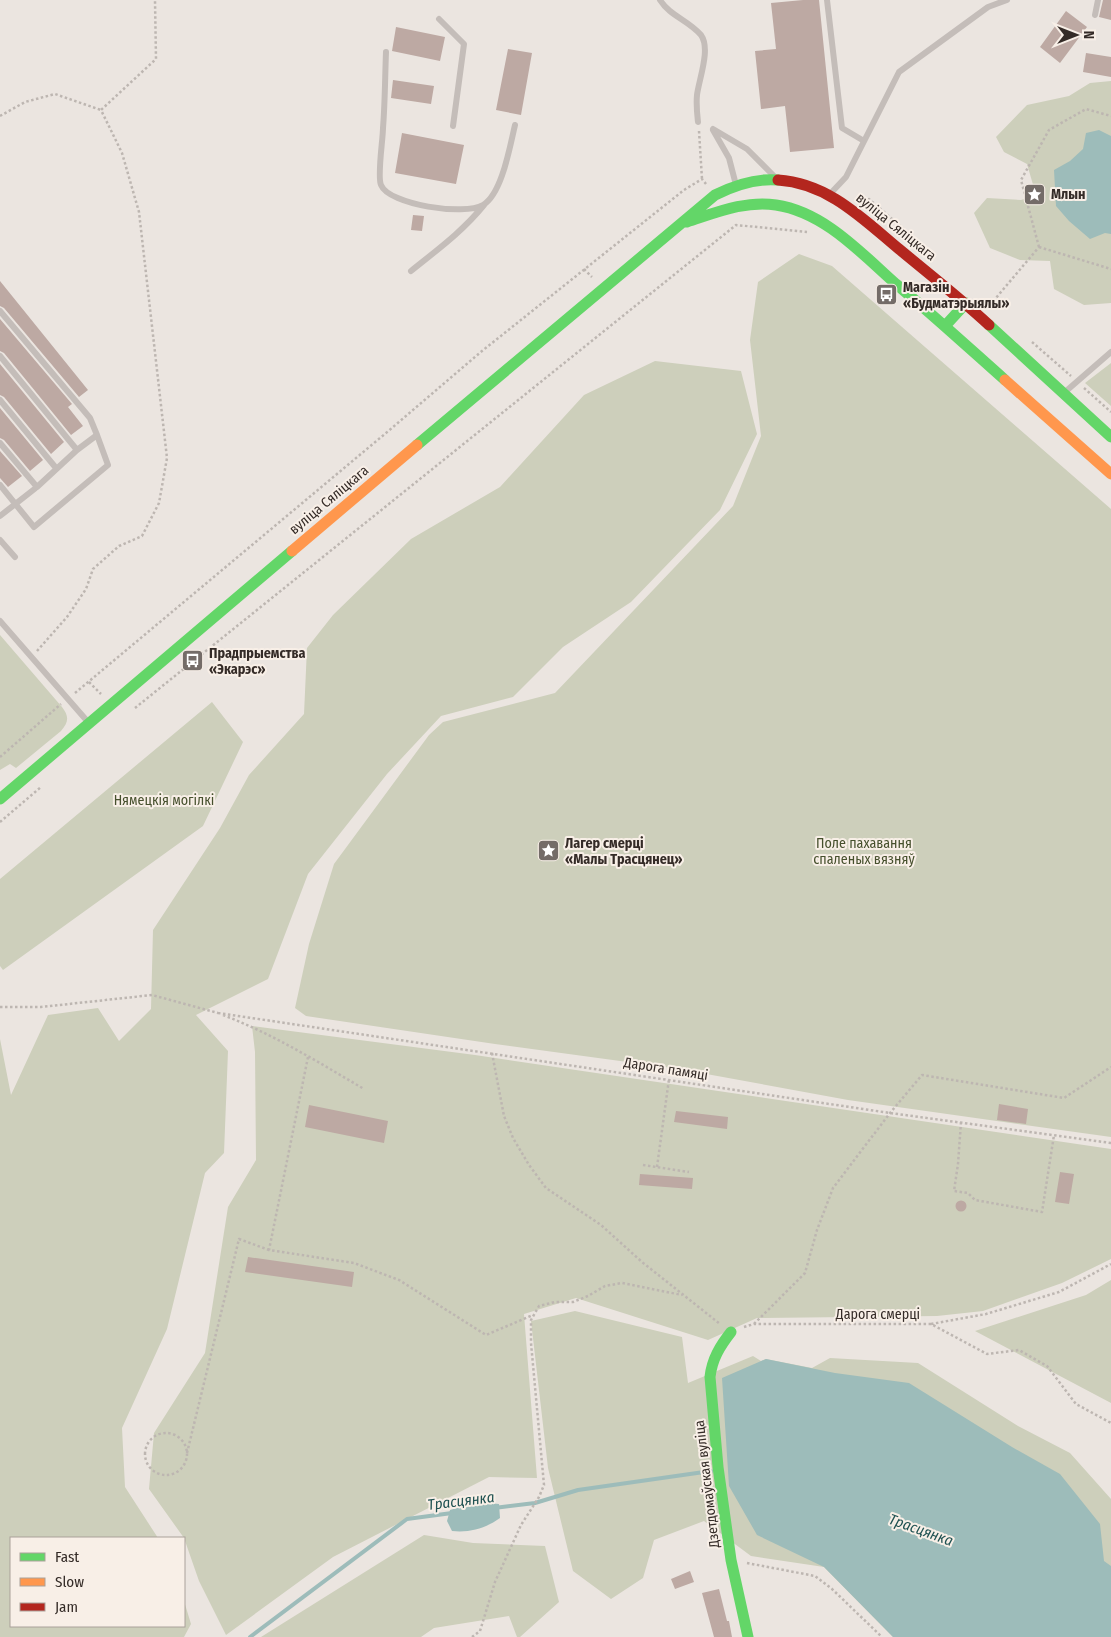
<svg xmlns="http://www.w3.org/2000/svg" width="1111" height="1637" font-family="'Fira Sans Condensed',sans-serif">
  <style>
    .green { fill: #cdcfbb }
    .water { fill: #9dbcba }
    .lines { fill: none; stroke-linecap: round; stroke-linejoin: round }
    .stream { stroke: #9dbcba; stroke-width: 4 }
    .building { fill: #bda9a3 }
    .path { stroke: #bdb6b1; stroke-width: 2.5; stroke-dasharray: 2.5 2.5; stroke-linecap: butt }
    .lane { stroke: #c4bdb9; stroke-width: 6 }
    .fast { stroke: #63d668; stroke-width: 11 }
    .slow { stroke: #ff974d; stroke-width: 11 }
    .jam { stroke: #b3261e; stroke-width: 11 }
    .labels { text-anchor: middle; dominant-baseline: central; stroke-width: 4; stroke-linejoin: round; paint-order: stroke }
    .poi-label { font-size: 14px; font-weight: bold; fill: #342b27; stroke: #f8efe7; text-anchor: start }
    .street-label { font-size: 14px; fill: #342b27; stroke: #f8efe7 }
    .park-label { font-size: 14px; fill: #46502d; stroke: #f8efe7 }
    .water-label { font-size: 15px; font-style: italic; fill: #205252; stroke: #f8efe7 }
  </style>
  <rect width="100%" height="100%" fill="#ebe5e0"/>
  <path class="green" d="M1111,81V303L1084,305L1054,289L1050,261L1020,260L990,248L974,213L987,198L1021,200L1036,195L1027,164L1004,152L996,137L1027,105L1069,96L1090,83Z
    M799,254L832,266L1111,509V1137L848,1100L679,1069L495,1044L306,1016L295,1008L309,944L334,864L429,735L443,722L555,693L733,506L761,436L750,340L758,282Z
    M655,361L741,371L757,434L720,510L631,602L563,647L513,697L441,716L387,774L308,874L268,979L196,1015L228,1051L224,1153L205,1173L167,1329L122,1428L125,1487L158,1538H11V1626H184V1601L191,1624L184,1637H0V1039L11,1095L48,1015L98,1008L119,1041L151,1009L153,930L220,828L249,775L304,714L307,648L333,615L411,539L500,487L584,395Z
    M1111,363V406L1085,383Z
    M0,635L62,707C69,716 69,722 61,731L16,768L10,764L0,770Z
    M212,702L243,742L203,826L3,970L0,966V879Z
    M252,1026L475,1055L1111,1149V1259L1062,1283L983,1311L937,1316L757,1318L708,1340L576,1298L524,1314L537,1478L489,1477L333,1557L226,1635L199,1581L184,1538L149,1489L154,1433L205,1353L228,1207L256,1160L255,1052Z
    M1111,1280V1403L975,1331L1086,1295Z
    M575,1311L682,1337L688,1383L753,1356L761,1361L766,1359L812,1368L830,1358L918,1363L1018,1426L1070,1453L1111,1499V1637H893L824,1567L751,1556L704,1521L654,1540L643,1578L611,1599L573,1571L548,1468L531,1321Z
    M424,1535L473,1543L545,1546L559,1602L520,1637H517L509,1616L434,1628L421,1637H261Z"/>
  <path class="water" d="M1099,130L1111,136V234L1105,233L1090,239L1069,221L1056,206L1054,170L1070,161L1083,149L1086,133Z
    M766,1359L835,1373L909,1383L1012,1447L1060,1474L1100,1524L1104,1561L1111,1566V1637H893L824,1567L757,1535L729,1486L722,1378Z
    M488,1503L499,1504L500,1518C486,1528 470,1533 452,1531L447,1521L450,1510L471,1504Z"/>
  <g class="lines">
    <path class="stream" d="M494,1508L535,1503L578,1490L711,1471
      M250,1637L407,1519L452,1513"/>
  </g>
  <path class="building" d="M803,0H819L834,148L790,152L785,106L761,109L755,51L776,49L771,3Z
    M1103,0H1111V20L1099,17Z
    M1066,11L1087,27L1060,63L1040,47Z
    M396,27L445,37L440,61L392,51Z
    M508,49L532,53L521,115L496,110Z
    M1086,53L1111,57V77L1083,72Z
    M393,80L434,86L431,104L391,98Z
    M402,133L464,145L456,184L395,173Z
    M413,215L424,216L422,231L411,230Z
    M0,281L88,390L79,397L4,308L0,306Z
    M0,319L72,404L68,407L83,426L71,435L4,353L0,351Z
    M0,364L64,442L51,454L4,397L0,395Z
    M0,408L43,460L30,471L4,440L0,438Z
    M0,451L22,476L8,487L0,478Z
    M999,1104L1028,1109L1026,1124L997,1120Z
    M309,1105L388,1121L384,1143L305,1127Z
    M676,1111L728,1117L727,1129L674,1122Z
    M1060,1172L1074,1174L1069,1204L1055,1202Z
    M640,1174L693,1178L692,1189L639,1185Z
    M955.5 1206a5.5 5.5 0 1 1 11 0a5.5 5.5 0 1 1-11 0Z
    M248,1257L354,1272L352,1287L245,1272Z
    M690,1571L694,1582L675,1589L671,1579Z
    M719,1589L727,1621H729L732,1637H714L702,1593Z"/>
  <g class="lines">
    <path class="path" d="M0,116L25,102L55,94L101,110
      M699,131L702,179
      M864,203L869,199L936,257
      M1039,247L1021,180L1049,130L1086,109L1111,116
      M1039,247L1111,269
      M584,269L592,277
      M990,305L1039,247
      M1032,342L1071,376
      M1084,388L1111,412
      M37,651L67,617L86,589L93,569L119,546L142,536L159,503L167,458L139,212L122,153L101,110L156,59L155,0
      M89,682L101,694
      M75,693L386,433L482,351L684,190L702,179L706,184
      M135,708L736,225L807,232
      M0,757L61,704
      M0,822L41,787
      M0,1007H41L152,995L218,1013
      M218,1013L890,1113L1111,1143
      M223,1015C273,1034 318,1062 364,1089
      M492,1053L504,1116L513,1138L529,1165L546,1188L601,1225L642,1262L720,1324
      M308,1057L269,1250L354,1263L399,1280L486,1335L533,1315
      M961,1122L958,1164L954,1191L968,1193L975,1200L1042,1212L1054,1135
      M643,1165L689,1172
      M657,1167L669,1079
      M754,1324L805,1273L817,1230L833,1188L890,1113L922,1075L1064,1098L1111,1067
      M931,1324L986,1314L1059,1292L1111,1264
      M744,1327L754,1324H931L987,1354L1019,1350L1047,1366L1076,1404L1111,1423
      M145 1454a21 21 0 1 1 42 0a21 21 0 1 1-42 0Z
      M187,1453L239,1239L269,1250
      M747,1563L815,1576L832,1589L882,1637
      M472,1637L480,1631L495,1582L521,1525L539,1497L544,1485L531,1343V1320L539,1306L555,1302H573L588,1296L605,1286L622,1283L682,1295"/>
    <path class="lane" d="M660,0C670,16 688,20 701,35C711,49 699,79 697,95C696,105 697,113 698,122
      M827,0L842,128L864,141
      M1095,15L1098,0
      M439,19L464,44L453,126
      M386,52C385,77 385,103 383,128C383,139 377,177 381,185C389,205 465,216 483,205C502,194 510,146 515,125
      M713,129L747,149L774,176
      M713,130L729,158L736,185
      M830,194L846,177L899,72L988,7L1007,0
      M411,271C437,250 463,231 484,205
      M0,311L90,418L97,435L77,450L37,487L0,516
      M0,356L77,450
      M1065,392L1111,352
      M0,400L56,468
      M0,443L37,487
      M0,485L34,527L108,465L97,435
      M0,540L15,557
      M0,621L88,722"/>
    <path class="fast" d="M687,222C715,213 746,200 776,205C824,212 861,253 896,284C933,315 969,348 1005,380
      M989,325L1111,437
      M945,326L966,303
      M417,445L715,195C735,185 756,178 778,180
      M0,799L292,551
      M731,1332C720,1346 712,1359 710,1377L718,1467L731,1560L748,1637"/>
    <path class="slow" d="M1005,380L1111,474
      M292,551L417,445"/>
    <path class="jam" d="M778,180C828,183 863,219 899,249C929,274 960,298 989,325"/>
  </g>
  <defs>
    <symbol id="sight-square" viewBox="-11 -11 22 22"><rect x="-9" y="-9" width="18" height="18" rx="4" fill="#746c68" stroke="#f8efe7"/><path d="M0-6L1.8-2.2L6-1.7L2.9 1.2L3.7 5.4L0 3.3L-3.7 5.4L-2.9 1.2L-6-1.7L-1.8-2.2Z" fill="#fff"/></symbol>
    <symbol id="bus-square" viewBox="-11 -11 22 22"><rect x="-9" y="-9" width="18" height="18" rx="4" fill="#746c68" stroke="#f8efe7"/><path d="M-5-6H5V4H4V6H2V4H-2V6H-4V4H-5ZM-3.5-4V0h7V-4ZM-3.5 1.2v1.5H-2V1.2ZM2 1.2v1.5H3.5V1.2Z" fill="#fff"/></symbol>
  </defs>
  <g fill-rule="evenodd">
    <use href="#sight-square" x="1022" y="182" width="25" height="25"/>
    <use href="#bus-square" x="874" y="282" width="25" height="25"/>
    <use href="#bus-square" x="180" y="648" width="25" height="25"/>
    <use href="#sight-square" x="536" y="838" width="25" height="25"/>
  </g>
  <g class="labels">
    <g class="poi-label">
      <text x="1051" y="194">Млын</text>
      <text x="903" y="287">Магазін<tspan x="903" dy="16">«Будматэрыялы»</tspan></text>
      <text x="209" y="653">Прадпрыемства<tspan x="209" dy="16">«Экарэс»</tspan></text>
      <text x="565" y="843">Лагер смерці<tspan x="565" dy="16">«Малы Трасцянец»</tspan></text>
    </g>
    <g class="street-label">
      <text transform="translate(896 227) rotate(39)">вуліца Сяліцкага</text>
      <text transform="translate(329 500) rotate(-40)">вуліца Сяліцкага</text>
      <text transform="translate(666 1069) rotate(9)">Дарога памяці</text>
      <text x="878" y="1314">Дарога смерці</text>
      <text transform="translate(707 1484) rotate(-97)">Дзетдомаўская вуліца</text>
    </g>
    <g class="park-label">
      <text x="164" y="800">Нямецкія могілкі</text>
      <text x="864" y="843">Поле пахавання<tspan x="864" dy="16">спаленых вязняў</tspan></text>
    </g>
    <g class="water-label">
      <text transform="translate(461 1501) rotate(-7)">Трасцянка</text>
      <text transform="translate(921 1530) rotate(20)">Трасцянка</text>
    </g>
  </g>
  <rect x="10" y="1537" width="175" height="90" fill="#f8efe7" stroke="#aaa19a"/>
  <rect x="20" y="1553" width="25" height="8" fill="#63d668" stroke="#aaa19a"/>
  <text x="55" y="1562" font-size="15" fill="#342b27">Fast</text>
  <rect x="20" y="1578" width="25" height="8" fill="#ff974d" stroke="#aaa19a"/>
  <text x="55" y="1587" font-size="15" fill="#342b27">Slow</text>
  <rect x="20" y="1603" width="25" height="8" fill="#b3261e" stroke="#aaa19a"/>
  <text x="55" y="1612" font-size="15" fill="#342b27">Jam</text>
  <g transform="translate(1076 35) rotate(90)" stroke="#f8efe7" stroke-width="4" paint-order="stroke">
  <path d="M0-4L9 19L0 12L-9 19Z" fill="#342b27"/>
  <text y="-8" font-size="14" font-weight="bold" text-anchor="middle" fill="#342b27">N</text>
  </g>
</svg>
